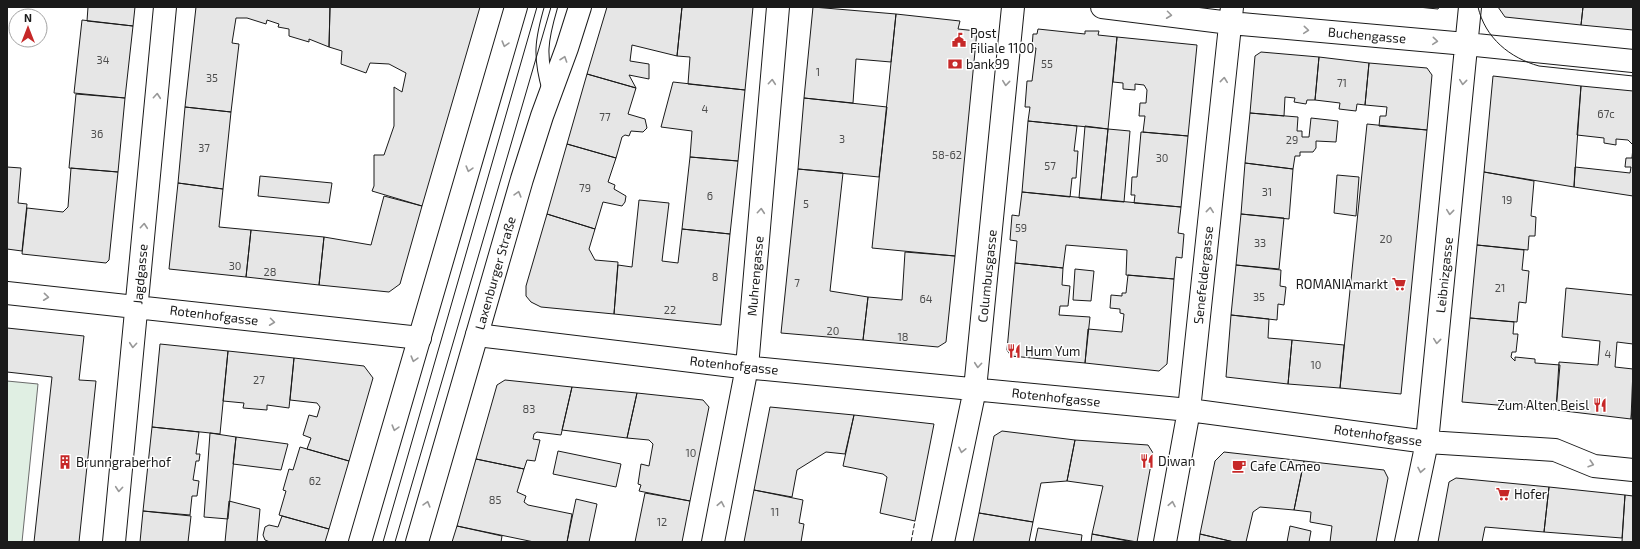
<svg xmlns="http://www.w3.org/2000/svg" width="1640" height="549" font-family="'Exo 2',sans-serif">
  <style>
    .green { fill: #e0efe3; stroke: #6a6a6a }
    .building { fill: #e6e6e6; stroke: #1a1a1a }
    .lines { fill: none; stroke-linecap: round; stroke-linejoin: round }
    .lane-casing { stroke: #1a1a1a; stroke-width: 14 }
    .street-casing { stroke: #1a1a1a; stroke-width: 24 }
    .primary-casing { stroke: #1a1a1a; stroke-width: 24 }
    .lane { stroke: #fff; stroke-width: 12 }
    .street { stroke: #fff; stroke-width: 22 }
    .primary { stroke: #fff; stroke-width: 22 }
    .tram { stroke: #1a1a1a; stroke-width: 1 }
    .fence { stroke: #1a1a1a; stroke-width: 1; stroke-dasharray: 5 2; stroke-linecap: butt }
    .oneway { stroke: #989898 }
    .labels { text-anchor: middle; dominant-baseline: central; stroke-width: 3; stroke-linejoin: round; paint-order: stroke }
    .number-label { font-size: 11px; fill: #4d4d4d }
    .poi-label { font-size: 13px; fill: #1a1a1a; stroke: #fff; text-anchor: start }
    .street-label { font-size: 13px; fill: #1a1a1a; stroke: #fff }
  </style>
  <rect width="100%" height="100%" fill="#fff"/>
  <path class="green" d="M7,381L38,384L22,542H7Z"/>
  <path class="building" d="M88,7H135L133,26L87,21Z
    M196,7H330L329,47L309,39V42L289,36V29L278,27L279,24L267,20L266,24L247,18H236L232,43L239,44L231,112L185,107Z
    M330,7H480L422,206L372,191L374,186V155H384L394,126V87L402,92L406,73L389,64L370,63L366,73L341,64L342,51L329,47Z
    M607,7H682L677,56L632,45L630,61L649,64V79L629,75L636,88L587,74Z
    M682,7H753L745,90L688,84L690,57L677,56Z
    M813,7L896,14L891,62L856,59L853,103L804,98Z
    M1418,7H1439L1438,9Z
    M1498,7H1583L1581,25L1505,17Z
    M1583,7H1633V30L1581,25Z
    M896,14L960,21L958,29L977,31L955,256L872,248Z
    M82,20L133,26L125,98L74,93Z
    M1038,29L1085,34V31H1099L1098,35L1117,37L1108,129L1028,121L1030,107H1025L1027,81H1032L1036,48H1032L1033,34H1037Z
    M1117,37L1197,45L1188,136L1143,132L1145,116H1139L1140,103H1146L1147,90L1144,85L1135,84V90L1123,89V83L1113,82Z
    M1261,52L1319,57L1315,100H1307L1306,104L1294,102L1295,98L1285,97L1284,116L1250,113L1255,56Z
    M1319,57L1369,63L1365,105L1357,104L1356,111L1339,109L1340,103L1315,100Z
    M1369,63L1427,68L1432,75L1427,130L1379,126L1380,116H1386L1387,107L1365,105Z
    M587,74L636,88L628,114L645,119L647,128L643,132L631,131L629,136L625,135L622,137L616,158L567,144Z
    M1493,76L1581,86L1574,187L1484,172Z
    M673,82L745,90L738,161L690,157L692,131L661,127Z
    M1581,86L1633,91V145L1628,140L1616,139V145L1604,143V138L1577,135Z
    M76,94L125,98L118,172L69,168Z
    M804,98L887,107L879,177L798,169Z
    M185,107L231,112L223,189L178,183Z
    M1250,113L1298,117L1297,131H1302V137H1309L1311,118L1338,121L1336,142L1316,141V148L1313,152H1300V156H1295L1293,169L1245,163Z
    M1028,121L1077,126L1074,151H1078L1076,178H1072L1070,197L1022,192Z
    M1367,124L1427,130L1401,394L1340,388Z
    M1085,126L1108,129L1101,200L1079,198Z
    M1108,129L1130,131L1124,202L1101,200Z
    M1141,132L1188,136L1181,207L1134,203L1135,195H1131L1132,177H1137Z
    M567,144L616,158L608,182L615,185L614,189L626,196L625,202L622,206L603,202L595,229L547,214Z
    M1633,147V196L1574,187L1575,167L1630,173L1631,167H1625L1626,158H1632Z
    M690,157L738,161L730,234L682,229Z
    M1245,163L1293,169L1289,219L1241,214Z
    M7,167L21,168L18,203L27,204L22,251L7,249Z
    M71,168L118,172L109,260L106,263L22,254L27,208L63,212L68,207Z
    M798,169L843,173L830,291L868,297L863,340L781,333Z
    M1484,172L1534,181L1531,216L1536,217L1535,236H1529L1528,250L1477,245Z
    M1337,175L1359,177L1356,216L1334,213Z
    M260,176L332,183L329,203L258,196Z
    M178,183L223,189L219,227L251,230L246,277L169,269Z
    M1022,192L1181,207L1178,233L1184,234L1182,258L1176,257L1174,279L1126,275L1127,250L1066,245L1063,268L1015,263L1017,241L1010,240L1012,215L1019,216Z
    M384,196L422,206L400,284L389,292L319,285L324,237L371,245Z
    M639,200L669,203L662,261L678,263L682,229L730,234L721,325L614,314L618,265L632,267Z
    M547,214L595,229L589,249L595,260L618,262L614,314L541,307L531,302L526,296V286Z
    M1241,214L1284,218L1279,269L1236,265Z
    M251,230L324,237L319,285L246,277Z
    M1477,245L1524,250L1522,270L1529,271L1526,303L1519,302L1517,322L1470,318Z
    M905,252L955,256L946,342L938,347L863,340L868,297L902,300Z
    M1015,263L1063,268L1062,285L1070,286L1068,306H1060L1059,315L1090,317L1085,363L1011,356L1007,350Z
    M1236,265L1281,270L1280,286L1286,287L1284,305L1278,304L1277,320L1231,315Z
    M1075,269L1094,271L1091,301L1073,300Z
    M1128,275L1174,279L1167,364L1159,371L1085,363L1088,329L1122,332L1124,314L1120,313V309L1110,308L1111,295L1122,296V293H1126Z
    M1566,288L1633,295V344L1617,342L1615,367L1633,369L1631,419L1556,410L1559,362L1598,365L1600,341L1562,337Z
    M1231,315L1269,319L1268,338L1292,340L1288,384L1226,377Z
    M1470,318L1514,322L1513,334H1518L1516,352H1512L1511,357L1515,361V357L1535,359V363L1560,365L1556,410L1462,402Z
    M7,328L84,336L79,380L96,381L79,542H34L52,377L7,372Z
    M1292,340L1344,345L1340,388L1288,384Z
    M160,344L228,351L220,434L152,427Z
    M228,351L294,358L289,408L267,405V410L243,408L244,403L223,401Z
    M294,358L364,366L373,378L349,461L307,449L311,438L303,435L309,415L317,417L320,407L317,403L290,400Z
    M505,380L572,387L561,435L537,432L534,434L533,439L540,440L535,461L527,460L524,469L476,459L497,385Z
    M572,387L637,393L627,438L562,430Z
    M637,393L703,400L709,407L690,501L639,491L641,485L638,484L641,464L649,466L653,444L649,440L627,438Z
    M1633,401V419H1631Z
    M770,407L854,415L845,454L826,452L797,470L792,497L754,490Z
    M854,415L934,424L915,521L880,513L887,477L883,474L843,466Z
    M152,427L199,432L196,454H200L199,461H196L193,480L199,481L197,496H192L190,515L143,511Z
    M1002,431L1075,440L1067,481L1041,483L1033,522L979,513L994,436Z
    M210,433L236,437L228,519L204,517Z
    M236,437L288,444L281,470L233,464Z
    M1075,440L1148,445L1153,453L1137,542L1092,534L1103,486L1067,481Z
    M300,447L349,461L329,529L279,515L286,491L283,490L289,469L293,470Z
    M558,451L621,464L616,487L553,474Z
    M1224,452L1304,461L1294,510L1260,507L1253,512L1246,542H1234L1200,534L1215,461Z
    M476,459L524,469L517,492L526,496L524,502L528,505L572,514L567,542H534L457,526Z
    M1304,461L1384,470L1388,478L1376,542H1330L1332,526L1310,522L1311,512L1294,510Z
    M1456,478L1549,487L1544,532L1485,527L1482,542H1438L1449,482Z
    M1549,487L1625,495L1622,538L1544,532Z
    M754,490L803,500L799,523L804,524L801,542H744Z
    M645,493L690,501L682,542H635Z
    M1625,495L1633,496V542H1622Z
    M576,499L597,504L589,542H567Z
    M229,501L260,509L257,542H225Z
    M143,511L191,516L188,542H140Z
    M979,513L1033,522L1029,542H973Z
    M282,516L329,529L325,542H270L265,540L263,535L265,527L269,525L278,527Z
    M457,526L502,536L501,542H452Z
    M1290,526L1311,531L1309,542H1287Z
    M1038,528L1082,535L1081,542H1035Z
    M1092,534L1133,542H1091Z
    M1200,534L1234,542H1199Z"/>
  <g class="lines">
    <defs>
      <path id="lane" d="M549,91C539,56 541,41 551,7"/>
      <path id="street" d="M1102,7L1230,23L1466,44L1633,61
        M7,293L420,338
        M477,335L733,366L1189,410L1427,442L1555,450L1594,466L1633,470
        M114,542L165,7
        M713,542L747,367L778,7
        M943,542L975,389L1013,7
        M1165,542L1189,410L1232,7
        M1406,542L1427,442L1470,7"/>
      <path id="primary" d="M360,542L516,7
        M417,542L522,179L542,116L567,48L580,7"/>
    </defs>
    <use href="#lane" class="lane-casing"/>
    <use href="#street" class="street-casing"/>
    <use href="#primary" class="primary-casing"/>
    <use href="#lane" class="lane"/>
    <use href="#street" class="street"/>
    <use href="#primary" class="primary"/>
    <path class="tram" d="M1478,7C1485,38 1510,58 1539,66L1633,76
      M383,542L537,7
      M395,542L551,7"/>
    <path class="fence" d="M911,542L915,521"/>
  </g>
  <defs><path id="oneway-chevron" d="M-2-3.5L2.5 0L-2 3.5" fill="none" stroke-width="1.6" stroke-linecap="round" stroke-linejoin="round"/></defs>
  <g class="oneway">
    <use href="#oneway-chevron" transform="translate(1169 15) rotate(7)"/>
    <use href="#oneway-chevron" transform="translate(1306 30) rotate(5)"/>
    <use href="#oneway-chevron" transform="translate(1435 41) rotate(5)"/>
    <use href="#oneway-chevron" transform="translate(505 44) rotate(106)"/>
    <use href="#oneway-chevron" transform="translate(564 59) rotate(-71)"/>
    <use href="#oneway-chevron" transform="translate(1224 80) rotate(-84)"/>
    <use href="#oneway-chevron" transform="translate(772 82) rotate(-85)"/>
    <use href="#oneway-chevron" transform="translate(1463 82) rotate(96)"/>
    <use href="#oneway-chevron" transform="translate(1006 83) rotate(96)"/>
    <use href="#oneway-chevron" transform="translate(157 96) rotate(-85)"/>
    <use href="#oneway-chevron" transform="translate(469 169) rotate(106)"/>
    <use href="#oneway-chevron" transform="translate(518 194) rotate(-74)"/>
    <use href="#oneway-chevron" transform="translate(1210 210) rotate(-84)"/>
    <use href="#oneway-chevron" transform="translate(761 211) rotate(-85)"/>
    <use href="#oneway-chevron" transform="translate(1450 212) rotate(96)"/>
    <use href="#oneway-chevron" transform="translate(144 226) rotate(-85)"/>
    <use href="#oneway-chevron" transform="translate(46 297) rotate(6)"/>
    <use href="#oneway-chevron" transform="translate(272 322) rotate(7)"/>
    <use href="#oneway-chevron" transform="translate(1437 341) rotate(96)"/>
    <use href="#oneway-chevron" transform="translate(133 345) rotate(95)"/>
    <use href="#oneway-chevron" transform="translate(414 359) rotate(106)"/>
    <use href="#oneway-chevron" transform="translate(978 365) rotate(95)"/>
    <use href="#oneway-chevron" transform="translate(395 428) rotate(106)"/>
    <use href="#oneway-chevron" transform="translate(962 450) rotate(102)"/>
    <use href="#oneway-chevron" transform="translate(1591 464) rotate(17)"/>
    <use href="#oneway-chevron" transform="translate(1421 470) rotate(101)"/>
    <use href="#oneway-chevron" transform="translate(119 489) rotate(95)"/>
    <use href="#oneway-chevron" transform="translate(427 504) rotate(-74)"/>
    <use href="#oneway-chevron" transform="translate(721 504) rotate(-79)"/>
    <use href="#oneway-chevron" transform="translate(1172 504) rotate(-79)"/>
  </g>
  <defs>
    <symbol id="civic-bare" viewBox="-9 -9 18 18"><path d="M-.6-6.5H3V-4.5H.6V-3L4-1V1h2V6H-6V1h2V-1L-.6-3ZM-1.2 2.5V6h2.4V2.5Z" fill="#c62828" stroke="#fff" stroke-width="2.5" paint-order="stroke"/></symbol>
    <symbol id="bank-bare" viewBox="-9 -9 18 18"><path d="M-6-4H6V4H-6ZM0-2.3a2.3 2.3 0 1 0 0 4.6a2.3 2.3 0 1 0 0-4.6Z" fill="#c62828" stroke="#fff" stroke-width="2.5" paint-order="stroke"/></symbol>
    <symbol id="supermarket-bare" viewBox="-9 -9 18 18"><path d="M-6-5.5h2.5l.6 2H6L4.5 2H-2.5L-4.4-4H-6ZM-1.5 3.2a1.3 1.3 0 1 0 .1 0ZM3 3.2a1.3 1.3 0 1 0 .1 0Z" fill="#c62828" stroke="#fff" stroke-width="2.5" paint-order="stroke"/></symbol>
    <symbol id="restaurant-bare" viewBox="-9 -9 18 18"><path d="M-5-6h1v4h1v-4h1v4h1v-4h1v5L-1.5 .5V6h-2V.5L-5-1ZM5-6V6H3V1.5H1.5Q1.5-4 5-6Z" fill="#c62828" stroke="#fff" stroke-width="2.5" paint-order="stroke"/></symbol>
    <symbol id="building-bare" viewBox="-9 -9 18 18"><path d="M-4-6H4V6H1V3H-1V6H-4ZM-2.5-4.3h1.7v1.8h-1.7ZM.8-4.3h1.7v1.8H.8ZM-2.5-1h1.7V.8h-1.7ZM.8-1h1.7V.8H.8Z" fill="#c62828" stroke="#fff" stroke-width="2.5" paint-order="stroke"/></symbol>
    <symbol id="cafe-bare" viewBox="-9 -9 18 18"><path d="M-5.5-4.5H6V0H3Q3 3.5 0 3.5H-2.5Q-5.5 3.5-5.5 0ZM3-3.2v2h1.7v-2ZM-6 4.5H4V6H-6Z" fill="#c62828" stroke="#fff" stroke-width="2.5" paint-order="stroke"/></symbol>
  </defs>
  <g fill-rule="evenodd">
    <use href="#civic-bare" x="949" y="30" width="20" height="20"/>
    <use href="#bank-bare" x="945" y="54" width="20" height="20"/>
    <use href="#supermarket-bare" x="1389" y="274" width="20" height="20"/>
    <use href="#restaurant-bare" x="1004" y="341" width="20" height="20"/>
    <use href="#restaurant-bare" x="1590" y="395" width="20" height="20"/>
    <use href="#restaurant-bare" x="1137" y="451" width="20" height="20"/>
    <use href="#building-bare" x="55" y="452" width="20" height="20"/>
    <use href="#cafe-bare" x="1229" y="456" width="20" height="20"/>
    <use href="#supermarket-bare" x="1493" y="484" width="20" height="20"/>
  </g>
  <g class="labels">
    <g class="number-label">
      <text x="103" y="59">34</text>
      <text x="1047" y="63">55</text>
      <text x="818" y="71">1</text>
      <text x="212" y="77">35</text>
      <text x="1342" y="82">71</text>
      <text x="705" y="108">4</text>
      <text x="1606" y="113">67c</text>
      <text x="605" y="116">77</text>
      <text x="97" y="133">36</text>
      <text x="842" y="138">3</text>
      <text x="1292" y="139">29</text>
      <text x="204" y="147">37</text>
      <text x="947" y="154">58-62</text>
      <text x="1162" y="157">30</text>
      <text x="1050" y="165">57</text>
      <text x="585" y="187">79</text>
      <text x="1267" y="191">31</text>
      <text x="710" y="195">6</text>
      <text x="1507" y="199">19</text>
      <text x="806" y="203">5</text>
      <text x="1021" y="227">59</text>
      <text x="1386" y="238">20</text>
      <text x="1260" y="242">33</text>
      <text x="235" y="265">30</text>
      <text x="270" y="271">28</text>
      <text x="715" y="276">8</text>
      <text x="797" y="282">7</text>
      <text x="1500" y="287">21</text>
      <text x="1259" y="296">35</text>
      <text x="926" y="298">64</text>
      <text x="670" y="309">22</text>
      <text x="833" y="330">20</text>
      <text x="903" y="336">18</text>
      <text x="1608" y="353">4</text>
      <text x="1316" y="364">10</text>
      <text x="259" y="379">27</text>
      <text x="529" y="408">83</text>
      <text x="691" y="452">10</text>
      <text x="315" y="480">62</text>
      <text x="495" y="499">85</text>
      <text x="775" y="511">11</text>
      <text x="662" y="521">12</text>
    </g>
    <g class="poi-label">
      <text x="970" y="33">Post<tspan x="970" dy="15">Filiale 1100</tspan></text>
      <text x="966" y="64">bank99</text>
      <text x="1388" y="284" text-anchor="end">ROMANIAmarkt</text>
      <text x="1025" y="351">Hum Yum</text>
      <text x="1589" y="405" text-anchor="end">Zum Alten Beisl</text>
      <text x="1158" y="461">Diwan</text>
      <text x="76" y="462">Brunngraberhof</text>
      <text x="1250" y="466">Cafe CAmeo</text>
      <text x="1514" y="494">Hofer</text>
    </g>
    <g class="street-label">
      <text transform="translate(1367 35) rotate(5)">Buchengasse</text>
      <text transform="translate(495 273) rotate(-74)">Laxenburger Straße</text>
      <text transform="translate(140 274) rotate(-85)">Jagdgasse</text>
      <text transform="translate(1203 275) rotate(-84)">Senefeldergasse</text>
      <text transform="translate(1444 275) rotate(-84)">Leibnizgasse</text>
      <text transform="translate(755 276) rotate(-85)">Muhrengasse</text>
      <text transform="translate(987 276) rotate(-84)">Columbusgasse</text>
      <text transform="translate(214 315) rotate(7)">Rotenhofgasse</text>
      <text transform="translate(734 365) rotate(6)">Rotenhofgasse</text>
      <text transform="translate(1056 397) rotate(6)">Rotenhofgasse</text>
      <text transform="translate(1378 435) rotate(8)">Rotenhofgasse</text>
    </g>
  </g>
  <rect width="1640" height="549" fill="none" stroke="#1a1a1a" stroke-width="16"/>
  <g transform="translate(28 28)"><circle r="19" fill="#ffffff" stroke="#a3a3a3"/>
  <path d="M0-3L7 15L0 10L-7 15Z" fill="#c62828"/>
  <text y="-6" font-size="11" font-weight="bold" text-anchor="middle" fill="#1a1a1a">N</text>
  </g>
</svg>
